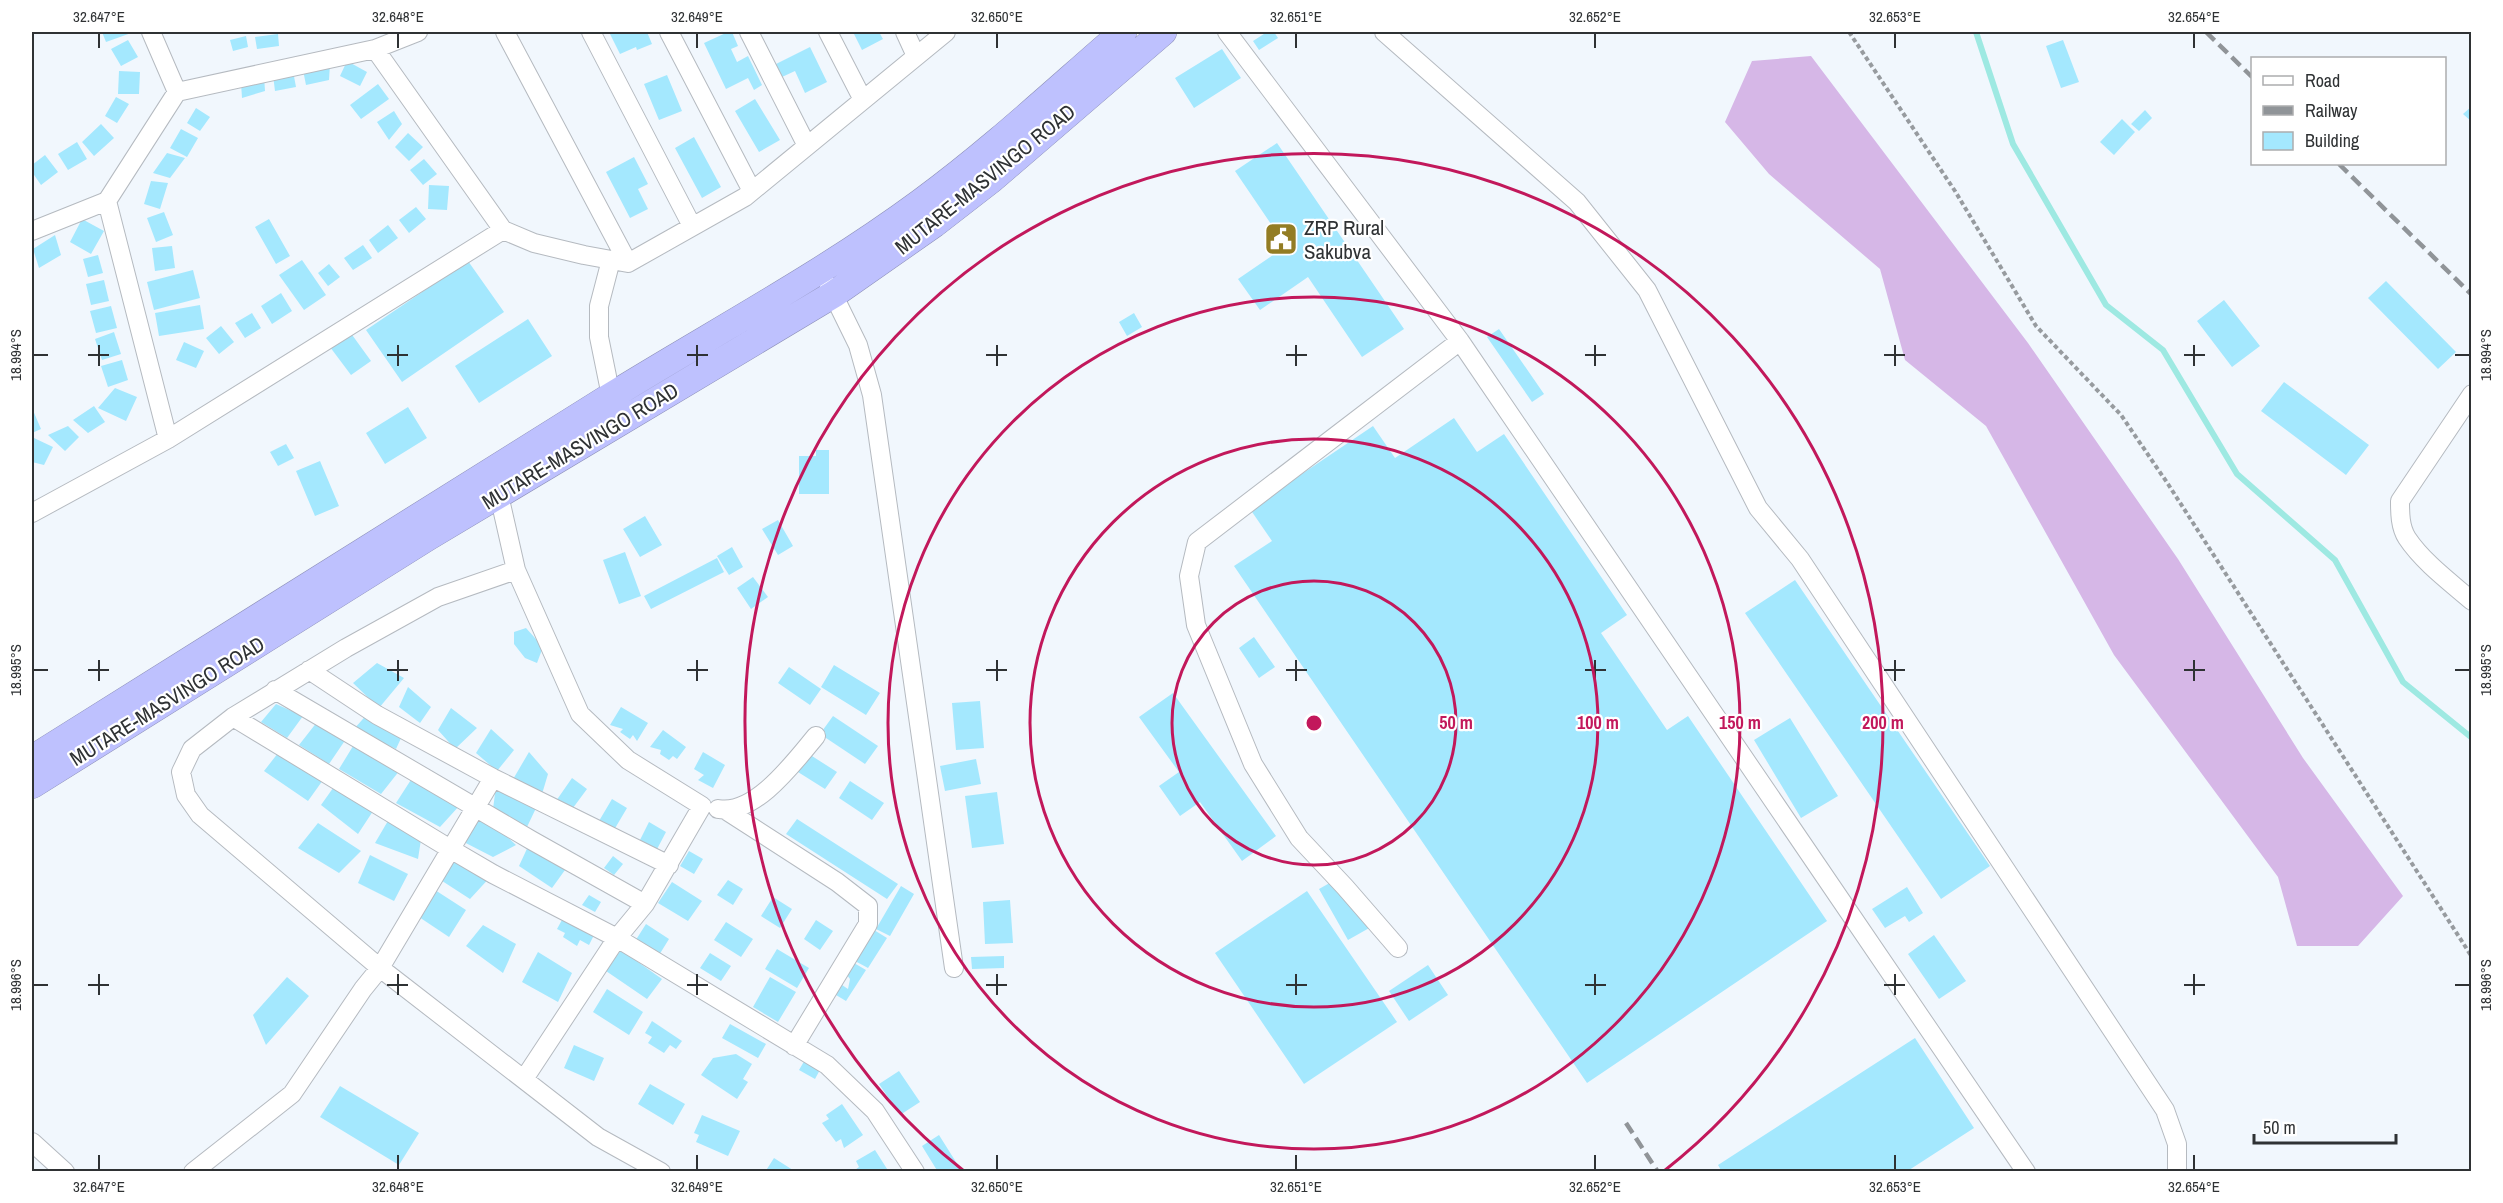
<svg xmlns="http://www.w3.org/2000/svg" width="2503" height="1203" font-family="'Archivo Narrow',sans-serif">
  <style>
    .forest { fill: #d6b7e7 }
    .lines { fill: none; stroke-linecap: round; stroke-linejoin: round }
    .stream { stroke: #9ee9e2; stroke-width: 6 }
    .building { fill: #a4e8fe }
    .minor-casing { stroke: #b5bac0; stroke-width: 20 }
    .highway-casing { stroke: #8c8fb7; stroke-width: 28 }
    .path { stroke: #979b9f; stroke-width: 4; stroke-dasharray: 4.5 3; stroke-linecap: butt }
    .minor { stroke: #fff; stroke-width: 18 }
    .highway { stroke: #bec1fe; stroke-width: 27 }
    .rail { stroke: #909498; stroke-width: 4.5; stroke-dasharray: 12 6; stroke-linecap: butt }
    .ticks { fill: none; stroke: #2f3234; stroke-width: 2 }
    .ring { fill: none; stroke: #c2185b; stroke-width: 3 }
    .labels { text-anchor: middle; dominant-baseline: central; stroke-width: 4.5; stroke-linejoin: round; paint-order: stroke }
    .street-label { font-size: 21px; fill: #2f3234; stroke: #fff }
    .poi-label { font-size: 21px; fill: #2f3234; stroke: #fff; text-anchor: start }
    .centre { fill: #c2185b; stroke: #fff; stroke-width: 3 }
    .ring-label { font-size: 18px; text-anchor: middle; font-weight: bold; fill: #c2185b; stroke: #fff; stroke-width: 4.5; stroke-linejoin: round; paint-order: stroke }
    .neatline { fill: none; stroke: #2f3234; stroke-width: 2 }
    .ticks-label { font-size: 15px; text-anchor: middle; fill: #2f3234 }
  </style>
  <rect width="100%" height="100%" fill="#f1f7fd"/>
  <path class="forest" d="M1811,56L2028,343L2178,559L2303,758L2403,896L2358,946H2297L2278,877L2114,655L1986,426L1905,360L1880,269L1769,174L1725,122L1752,61Z"/>
  <g class="lines">
    <path class="stream" d="M1976,32L2013,144L2106,305L2163,350L2237,474L2335,560L2403,682L2472,738"/>
  </g>
  <path class="building" d="M102,32H134L106,42Z
    M609,32H647L652,44L637,50L636,47L620,54Z
    M728,32H732L738,46L731,49L737,62L748,56L762,85L754,90L748,78L726,89L704,43Z
    M853,32H879L883,39L862,50Z
    M1267,32H1274L1278,38L1259,50L1253,41Z
    M278,34L279,46L257,49L255,37Z
    M246,36L248,47L233,51L230,40Z
    M128,40L138,57L121,66L111,49Z
    M2063,40L2079,82L2061,88L2046,46Z
    M810,47L827,82L805,93L795,71L782,77L776,64Z
    M1222,49L1241,78L1194,108L1175,78Z
    M347,61L367,72L360,86L340,76Z
    M330,64L329,80L306,85L303,70Z
    M119,71L140,72L139,94H118Z
    M293,71L296,87L275,91L273,75Z
    M667,75L682,111L659,120L644,84Z
    M264,76L265,91L242,98L241,83Z
    M378,84L389,99L361,119L350,105Z
    M116,97L129,104L117,123L105,116Z
    M755,99L780,140L759,152L735,111Z
    M2472,106V122L2463,114Z
    M196,108L210,117L200,131L187,123Z
    M2145,110L2152,118L2139,131L2131,124Z
    M394,111L402,124L389,140L377,122Z
    M2122,119L2135,132L2114,155L2100,142Z
    M101,124L114,138L94,156L82,142Z
    M181,129L198,138L187,157L170,148Z
    M408,133L423,147L409,161L395,147Z
    M694,137L721,187L702,198L675,148Z
    M77,142L87,159L68,170L58,154Z
    M1277,143L1404,329L1362,357L1308,277L1260,310L1238,279L1286,246L1235,171Z
    M167,153L185,158L170,178L153,173Z
    M45,155L58,172L41,185L32,172V165Z
    M634,157L648,184L638,189L648,209L630,218L606,172Z
    M424,159L437,174L423,185L410,170Z
    M151,181L168,183L160,209L144,204Z
    M429,185L449,186L447,210L428,209Z
    M416,207L426,219L409,233L399,220Z
    M164,212L173,235L156,242L147,218Z
    M82,219L104,231L91,254L70,242Z
    M269,219L290,256L276,264L255,227Z
    M388,225L398,238L378,253L369,240Z
    M55,235L61,255L39,268L33,249Z
    M363,245L372,258L353,270L344,258Z
    M172,246L175,268L155,271L152,248Z
    M98,255L103,273L88,277L83,259Z
    M302,260L326,295L304,310L279,275Z
    M468,261L504,312L402,382L366,330Z
    M329,264L340,277L328,286L318,273Z
    M193,270L200,298L154,310L147,282Z
    M104,280L109,301L91,305L86,284Z
    M2386,281L2456,352L2438,369L2368,298Z
    M281,293L292,311L272,324L261,306Z
    M2224,300L2260,346L2232,367L2197,321Z
    M200,305L204,329L159,336L155,313Z
    M111,306L117,328L96,333L90,311Z
    M252,313L261,328L245,338L235,323Z
    M1134,313L1142,327L1127,336L1119,322Z
    M528,319L552,356L479,403L455,366Z
    M221,326L234,342L219,354L206,338Z
    M1499,329L1544,394L1532,402L1487,337Z
    M114,332L121,354L102,360L95,339Z
    M350,332L371,361L351,375L330,347Z
    M184,342L204,351L196,368L176,360Z
    M122,360L128,380L108,387L101,366Z
    M2284,382L2369,445L2346,475L2261,411Z
    M115,388L137,397L126,421L98,408Z
    M94,406L105,422L88,433L73,420Z
    M408,407L427,438L385,464L366,433Z
    M32,408L41,429L32,433Z
    M1454,418L1477,452L1504,434L1627,615L1601,633L1667,730L1688,716L1827,921L1587,1083L1234,566L1272,541L1250,509L1373,426L1395,458Z
    M68,426L79,437L65,451L48,435Z
    M34,438L53,447L44,465L32,462V444Z
    M286,444L294,458L278,466L270,452Z
    M816,450H829V494H799V456H816Z
    M320,461L339,506L315,516L296,471Z
    M645,516L662,545L640,557L623,529Z
    M778,520L793,546L778,555L762,529Z
    M732,547L743,567L729,575L717,556Z
    M625,552L641,596L619,604L603,560Z
    M717,558L724,572L651,609L644,596Z
    M753,577L768,597L751,609L737,588Z
    M1795,580L1990,866L1941,899L1745,613Z
    M526,628L543,647L537,663L525,658L514,644V632Z
    M1254,637L1275,667L1259,678L1239,648Z
    M377,663L404,678L379,708L353,683Z
    M834,665L880,693L866,715L821,687Z
    M789,667L821,689L810,705L778,683Z
    M408,687L431,707L420,723L399,707Z
    M1173,693L1276,836L1242,861L1200,802L1180,816L1159,786L1179,772L1139,717Z
    M980,701L984,748L956,750L952,703Z
    M276,704L303,716L287,738L261,722Z
    M621,707L648,723L637,741L633,735L630,739L620,732L623,729L610,725Z
    M451,708L477,728L455,749L438,730Z
    M370,711L402,736L396,749L354,729Z
    M833,716L878,746L865,764L820,734Z
    M321,717L346,739L329,764L299,745Z
    M1790,718L1838,796L1801,818L1754,740Z
    M491,729L514,750L497,771L476,753Z
    M663,730L686,747L677,759L673,756L669,760L660,754L661,750L650,747Z
    M358,738L400,770L381,794L339,769Z
    M282,748L323,780L308,801L264,771Z
    M801,749L837,772L825,789L790,767Z
    M529,752L548,774L542,794L512,781Z
    M703,752L725,765L713,788L698,780L704,775L694,769Z
    M976,759L981,784L945,791L940,766Z
    M416,772L460,805L440,827L396,803Z
    M572,778L587,789L570,812L556,801Z
    M338,781L377,805L358,834L321,805Z
    M850,781L884,803L872,820L839,798Z
    M496,786L537,806L527,827L493,809Z
    M997,792L1004,844L972,848L965,796Z
    M612,799L627,808L614,830L599,821Z
    M475,807L516,845L493,857L458,839Z
    M392,814L422,833L418,859L375,843Z
    M797,819L898,884L887,899L786,834Z
    M649,822L666,832L655,853L638,844Z
    M318,823L361,851L339,873L298,848Z
    M531,840L565,870L552,888L519,866Z
    M689,851L703,859L694,874L680,866Z
    M370,855L408,874L394,901L358,883Z
    M460,855L493,874L470,899L436,877Z
    M613,856L623,864L614,875L604,868Z
    M1342,876L1371,927L1348,940L1319,889Z
    M728,880L743,889L733,905L717,895Z
    M672,882L702,901L688,921L658,903Z
    M901,886L914,894L890,936L876,929Z
    M1907,887L1923,913L1909,922L1905,916L1885,928L1872,909Z
    M435,890L466,910L449,937L413,913Z
    M1307,891L1397,1022L1304,1084L1215,953Z
    M589,895L601,902L595,912L582,905Z
    M773,897L792,909L780,928L761,916Z
    M1010,900L1013,943L985,944L983,902Z
    M563,918L594,935L589,945L580,940L577,946L563,937L565,933L557,929Z
    M816,920L833,931L820,950L804,939Z
    M726,922L753,939L741,957L714,940Z
    M646,924L669,939L656,960L632,946Z
    M483,925L516,944L503,973L466,946Z
    M874,930L887,938L868,968L855,961Z
    M1934,935L1966,981L1939,999L1908,954Z
    M777,949L809,968L797,988L765,969Z
    M621,950L662,979L647,999L606,971Z
    M538,952L572,973L558,1002L522,982Z
    M710,953L731,966L721,981L700,968Z
    M1004,956V968L972,969L971,957Z
    M854,963L866,970L846,1001L836,995L842,985L848,989L850,979L847,975Z
    M1428,965L1448,995L1409,1021L1389,991Z
    M287,977L309,996L266,1045L253,1015Z
    M770,977L796,992L778,1022L753,1007Z
    M607,989L643,1012L629,1035L593,1012Z
    M652,1021L682,1041L676,1049L670,1045L664,1053L648,1043L652,1037L645,1033Z
    M730,1024L766,1044L758,1058L722,1038Z
    M1915,1038L1974,1128L1906,1172H1722L1718,1165Z
    M574,1045L604,1058L594,1081L564,1068Z
    M736,1054L752,1064L743,1079L748,1082L737,1099L701,1075L713,1058Z
    M806,1058L822,1066L815,1079L799,1070Z
    M899,1071L920,1102L900,1115L879,1084Z
    M650,1084L685,1104L673,1125L638,1104Z
    M340,1086L419,1133L399,1165L320,1117Z
    M842,1104L863,1135L844,1148L841,1139L836,1142L822,1123L829,1119L826,1115Z
    M702,1115L740,1131L728,1156L696,1142L699,1135L694,1133Z
    M939,1135L961,1170L959,1172H938L922,1146Z
    M875,1150L889,1172H852L859,1167L856,1161Z
    M774,1158L796,1172H765Z"/>
  <g class="lines">
    <defs>
      <path id="minor" d="M151,32L177,92L107,201L168,439
        M505,32L628,263
        M591,32L692,226
        M669,32L752,191
        M749,32L807,146
        M828,32L863,100
        M905,32L916,56
        M1227,32L1460,341L2026,1172
        M1384,32L1577,202L1647,290L1758,508L1800,559L2165,1110L2177,1144V1172
        M375,49L503,230
        M177,92L375,49L418,32
        M32,231L107,201
        M611,260L599,306V337L611,396
        M829,286L858,345L872,395L954,968
        M2472,394L2400,501C2400,513 2400,527 2407,538C2423,562 2450,582 2472,601
        M499,495L516,570L438,597L346,648L233,717L192,749L181,772L186,795L200,815L380,968L598,1137L661,1172
        M32,513L168,439L503,230L534,243L584,255L628,263L745,197L946,32
        M516,570L580,714L628,760L702,806L645,904L617,938L524,1079
        M309,670L377,715L493,778L669,865
        M275,690L531,840L645,904
        M233,717L452,850L493,874L617,938L827,1065L875,1111L915,1172
        M718,809C755,816 795,761 816,736
        M727,811L837,882L868,906V924L794,1046
        M1398,948L1345,887L1299,838L1253,764L1196,625L1189,576L1197,542L1460,341
        M32,1142L65,1172
        M193,1172L292,1094L363,989L380,968L493,778"/>
      <path id="highway" d="M32,759C224,640 416,519 608,398C713,333 822,275 921,202C992,150 1057,89 1123,32
        M32,785L428,537L834,294L934,224L992,179L1163,32"/>
    </defs>
    <use href="#minor" class="minor-casing"/>
    <use href="#highway" class="highway-casing"/>
    <path class="path" d="M1849,32L1955,191L2036,326L2121,415L2168,484L2472,957"/>
    <use href="#minor" class="minor"/>
    <use href="#highway" class="highway"/>
    <path class="rail" d="M2206,32L2252,77
      M2339,164L2472,295
      M1626,1123L1658,1172"/>
  </g>
  <path class="ticks" d="M99,33V48M398,33V48M697,33V48M997,33V48M1296,33V48M1595,33V48M1895,33V48M2194,33V48M99,345V366M398,345V366M697,345V366M997,345V366M1296,345V366M1595,345V366M1895,345V366M2194,345V366M33,355H48M88,355H109M387,355H408M687,355H708M986,355H1007M1286,355H1307M1585,355H1606M1884,355H1905M2184,355H2205M2455,355H2470M99,660V681M398,660V681M697,660V681M997,660V681M1296,660V681M1595,660V681M1895,660V681M2194,660V681M33,670H48M88,670H109M387,670H408M687,670H708M986,670H1007M1286,670H1307M1585,670H1606M1884,670H1905M2184,670H2205M2455,670H2470M99,974V995M398,974V995M697,974V995M997,974V995M1296,974V995M1595,974V995M1895,974V995M2194,974V995M33,985H48M88,985H109M387,985H408M687,985H708M986,985H1007M1286,985H1307M1585,985H1606M1884,985H1905M2184,985H2205M2455,985H2470M99,1155V1170M398,1155V1170M697,1155V1170M997,1155V1170M1296,1155V1170M1595,1155V1170M1895,1155V1170M2194,1155V1170"/>
  <g class="ring">
    <circle cx="1314" cy="723" r="142"/>
    <circle cx="1314" cy="723" r="284"/>
    <circle cx="1314" cy="723" r="426"/>
    <path d="M964 1171A569 569 0 1 1 1664 1171"/>
  </g>
  <defs>
    <symbol id="civic-square" viewBox="-11 -11 22 22"><rect x="-9" y="-9" width="18" height="18" rx="4" fill="#937d24" stroke="#fff"/><path d="M-.6-6.5H3V-4.5H.6V-3L4-1V1h2V6H-6V1h2V-1L-.6-3ZM-1.2 2.5V6h2.4V2.5Z" fill="#fff"/></symbol>
  </defs>
  <g fill-rule="evenodd">
    <use href="#civic-square" x="1262" y="220" width="38" height="38"/>
  </g>
  <g class="labels">
    <g class="street-label">
      <text transform="translate(985 179) rotate(-39)">MUTARE-MASVINGO ROAD</text>
      <text transform="translate(580 446) rotate(-31)">MUTARE-MASVINGO ROAD</text>
      <text transform="translate(167 701) rotate(-32)">MUTARE-MASVINGO ROAD</text>
    </g>
    <g class="poi-label">
      <text x="1304" y="227">ZRP Rural<tspan x="1304" dy="24">Sakubva</tspan></text>
    </g>
  </g>
  <circle cx="1314" cy="723" r="9" class="centre"/>
  <g class="ring-label">
    <text x="1456" y="729">50 m</text>
    <text x="1598" y="729">100 m</text>
    <text x="1740" y="729">150 m</text>
    <text x="1883" y="729">200 m</text>
  </g>
  <rect width="2503" height="1203" fill="none" stroke="#ffffff" stroke-width="66"/>
  <rect x="2251" y="57" width="195" height="108" fill="#ffffff" stroke="#acadae" stroke-width="1.5"/>
  <rect x="2263" y="76" width="30" height="9" fill="#ffffff" stroke="#acadae" stroke-width="1.5"/>
  <text x="2305" y="87" font-size="18" fill="#2f3234">Road</text>
  <rect x="2263" y="106" width="30" height="9" fill="#909498" stroke="#acadae" stroke-width="1.5"/>
  <text x="2305" y="117" font-size="18" fill="#2f3234">Railway</text>
  <rect x="2263" y="132" width="30" height="18" fill="#a4e8fe" stroke="#acadae" stroke-width="1.5"/>
  <text x="2305" y="147" font-size="18" fill="#2f3234">Building</text>
  <path d="M2254 1134v9h142v-9" fill="none" stroke="#2f3234" stroke-width="3"/>
  <text x="2263" y="1134" font-size="18" fill="#2f3234" stroke="#ffffff" stroke-width="4.5" paint-order="stroke">50 m</text>
  <rect x="33" y="33" width="2437" height="1137" class="neatline"/>
  <g class="ticks-label">
    <text x="99" y="22">32.647°E</text>
    <text x="398" y="22">32.648°E</text>
    <text x="697" y="22">32.649°E</text>
    <text x="997" y="22">32.650°E</text>
    <text x="1296" y="22">32.651°E</text>
    <text x="1595" y="22">32.652°E</text>
    <text x="1895" y="22">32.653°E</text>
    <text x="2194" y="22">32.654°E</text>
    <text transform="translate(16 355) rotate(-90)" y="5">18.994°S</text>
    <text transform="translate(2486 355) rotate(-90)" y="5">18.994°S</text>
    <text transform="translate(16 670) rotate(-90)" y="5">18.995°S</text>
    <text transform="translate(2486 670) rotate(-90)" y="5">18.995°S</text>
    <text transform="translate(16 985) rotate(-90)" y="5">18.996°S</text>
    <text transform="translate(2486 985) rotate(-90)" y="5">18.996°S</text>
    <text x="99" y="1192">32.647°E</text>
    <text x="398" y="1192">32.648°E</text>
    <text x="697" y="1192">32.649°E</text>
    <text x="997" y="1192">32.650°E</text>
    <text x="1296" y="1192">32.651°E</text>
    <text x="1595" y="1192">32.652°E</text>
    <text x="1895" y="1192">32.653°E</text>
    <text x="2194" y="1192">32.654°E</text>
  </g>
</svg>
